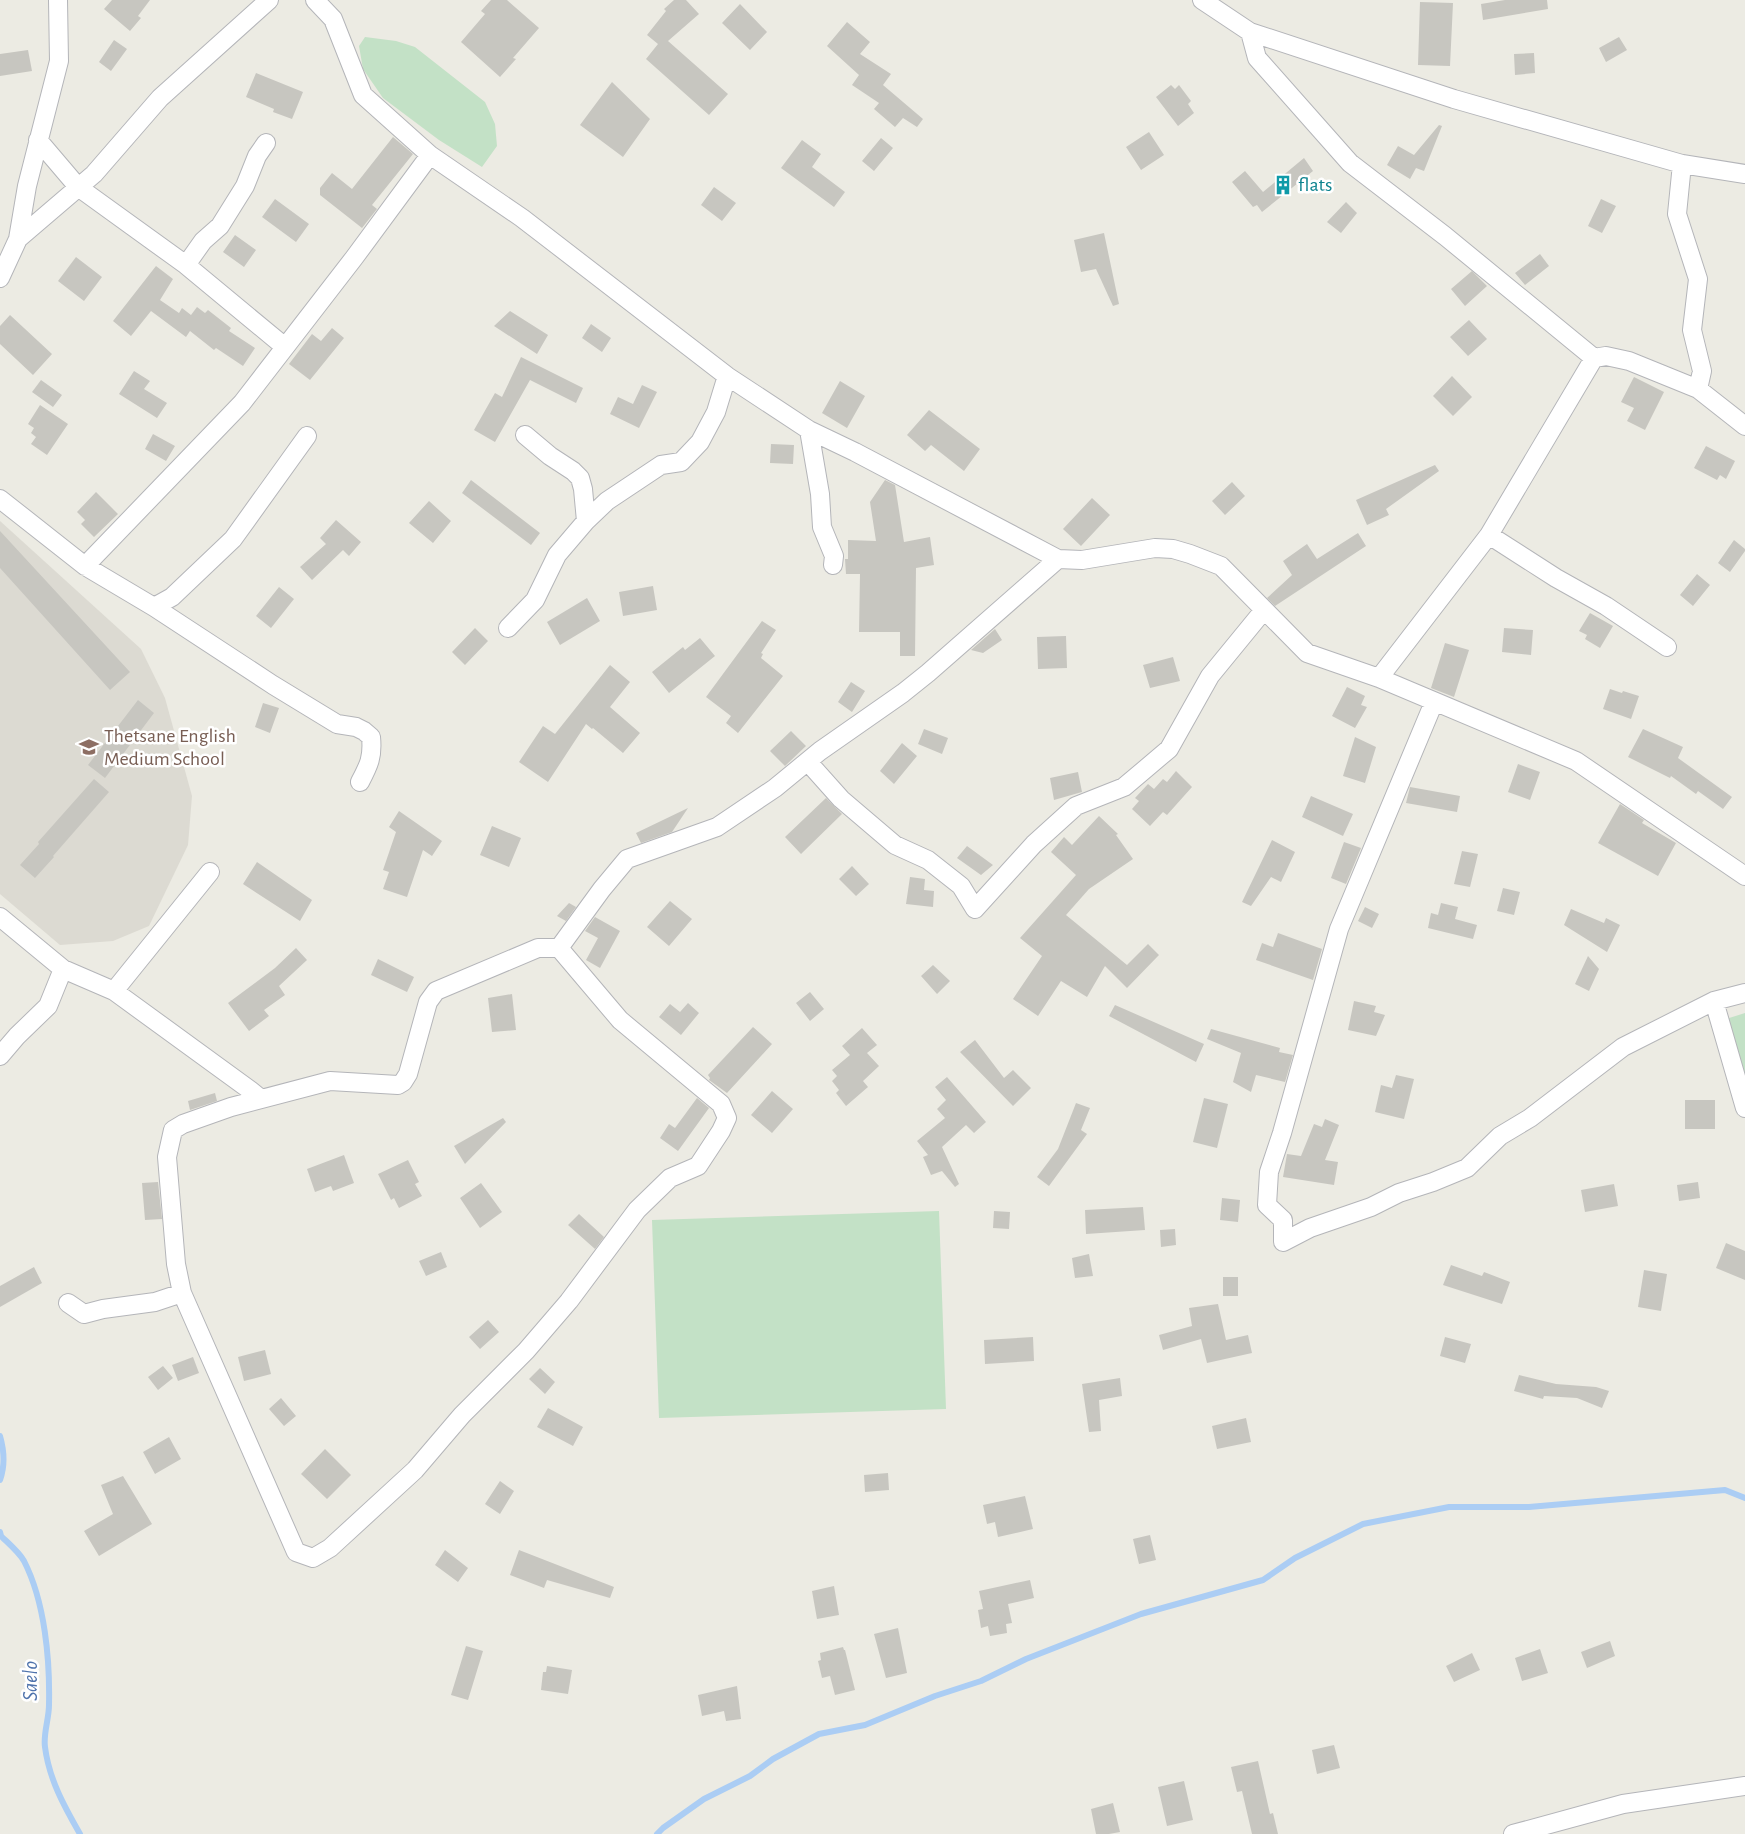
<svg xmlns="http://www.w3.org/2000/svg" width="1745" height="1834" font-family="'Alegreya Sans',sans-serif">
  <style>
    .education { fill: #dcdad2 }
    .green { fill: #c3e1c6 }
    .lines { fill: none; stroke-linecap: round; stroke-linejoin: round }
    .stream { stroke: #abcdf4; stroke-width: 6 }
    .building { fill: #c7c6c0 }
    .street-casing { stroke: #b4b5b9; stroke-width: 20 }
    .street { stroke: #fff; stroke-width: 18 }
    .labels { text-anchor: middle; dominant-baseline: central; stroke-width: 5; stroke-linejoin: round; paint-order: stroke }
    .culture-label { font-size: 20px; fill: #0d838f; stroke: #fff; text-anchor: start }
    .education-label { font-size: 20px; fill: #785e54; stroke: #fff; text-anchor: start }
    .water-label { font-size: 21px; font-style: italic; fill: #4f73ac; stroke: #fff }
  </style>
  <rect width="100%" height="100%" fill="#ecebe3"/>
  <path class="education" d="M0,521L141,649L165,698L192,796L188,845L149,926L113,941L60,945L0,894Z"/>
  <path class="green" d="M365,37L396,41L415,47L485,102L495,124L497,146L482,167L439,140L383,98L363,69L359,46Z
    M1745,1013V1084L1726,1019Z
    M939,1211L946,1409L659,1418L652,1220Z"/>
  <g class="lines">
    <path class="stream" d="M0,1436C4,1450 5,1466 0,1480
      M0,1532L1,1536C8,1543 19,1552 24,1561C45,1602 50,1660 49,1705C49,1719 43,1734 45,1747C49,1779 64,1806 80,1834
      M657,1834L663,1828L704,1799L750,1776L773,1759L819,1734L865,1725L935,1696L981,1681L1026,1659L1141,1614L1263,1580L1295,1558L1363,1524L1449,1507H1529L1725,1490L1745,1498"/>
  </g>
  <path class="building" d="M112,0H150L138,16L141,18L130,31L104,9Z
    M491,0H507L539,28L513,58L516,59L500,77L461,42L485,14L481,11Z
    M674,0H686L699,14L668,41L728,94L709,115L646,59L658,44L647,35L666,11L664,9Z
    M1505,0H1547L1548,9L1483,20L1481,4Z
    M1420,2L1453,3L1450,66L1418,65Z
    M740,4L767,32L750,50L722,23Z
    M847,22L870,42L860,54L891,74L883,85L923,119L917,127L903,118L895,127L874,109L879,103L852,85L859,75L827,46Z
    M1619,37L1627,50L1606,62L1599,48Z
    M114,40L127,49L111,71L99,62Z
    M28,50L32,71L0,76V54Z
    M1534,53L1535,73L1515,75L1514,54Z
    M256,73L303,92L292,119L273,112L274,109L246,97Z
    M612,82L650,119L623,157L580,125Z
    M1171,85L1175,89L1179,85L1191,101L1188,104L1194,113L1178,126L1156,97Z
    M1439,125L1442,126L1424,171L1416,168L1410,179L1387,165L1398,146L1414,155Z
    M1149,132L1164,155L1141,170L1126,147Z
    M393,137L413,154L372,205L377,209L362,228L320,195V188L332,173L352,189Z
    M881,138L893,148L874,171L862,161Z
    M802,140L821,154L812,167L845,192L834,207L781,168Z
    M1304,158L1313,171L1262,212L1257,205L1253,207L1232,182L1245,171L1263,192Z
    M714,187L736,203L722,221L701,205Z
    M275,199L309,224L296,242L262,217Z
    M1601,199L1616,206L1602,233L1588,226Z
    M1346,202L1357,213L1341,233L1327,222Z
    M1104,233L1119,304L1113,306L1096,269L1081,272L1074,240Z
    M235,235L256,250L244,267L223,252Z
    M1540,254L1549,266L1525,285L1515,273Z
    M76,257L102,277L84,301L58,281Z
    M156,266L173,279L160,300L179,313L182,308L191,315L197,307L205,313L208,310L231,328L229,331L255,348L243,366L216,348L214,350L190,331L186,337L151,311L131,336L113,321Z
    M1472,271L1487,286L1465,306L1451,289Z
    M510,311L548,335L537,354L494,326Z
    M10,315L52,354L33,375L0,344V326Z
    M1469,320L1487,339L1468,356L1450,337Z
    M591,324L611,338L602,352L582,338Z
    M332,328L344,338L310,380L289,364L312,334L321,341Z
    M521,357L583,388L576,403L530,380L495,442L474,430L495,393L502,397Z
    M134,371L150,381L144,389L167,403L157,418L119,394Z
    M1452,376L1472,397L1453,416L1433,396Z
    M1634,377L1664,392L1645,430L1627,421L1634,408L1621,402Z
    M41,380L62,395L53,407L32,392Z
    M840,381L865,396L847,428L822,413Z
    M642,385L657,392L639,428L610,414L618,397L633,404Z
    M40,405L68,424L47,455L31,444L36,437L31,433L34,428L28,424Z
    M929,410L980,449L964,471L931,445L925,451L907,435Z
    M153,434L175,446L166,461L145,449Z
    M771,444L794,445L793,464L770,463Z
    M1706,446L1735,461L1726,479L1720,475L1717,480L1694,468Z
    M1435,465L1439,471L1386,509L1389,515L1367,525L1356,500Z
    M471,480L540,533L531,545L462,493Z
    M885,480L895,485L904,542L930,537L934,565L916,568L915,656H900V632H859L860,574H846L845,559H848V540L876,541L870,502Z
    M1232,482L1245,496L1225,515L1212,501Z
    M96,492L118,514L94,537L81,524L85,520L77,512Z
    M1092,498L1110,515L1081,546L1063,529Z
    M429,501L451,521L433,543L409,523Z
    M336,520L361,542L349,556L343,550L312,580L300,567L326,544L320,538Z
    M0,531L130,672L110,690L0,568Z
    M1358,533L1366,546L1275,606L1267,598L1292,575L1283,561L1307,544L1317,559Z
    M1734,540L1745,549V551L1730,572L1718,563Z
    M1697,574L1710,585L1693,606L1680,595Z
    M653,586L657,610L623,616L619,592Z
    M279,587L294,599L271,628L256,616Z
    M587,598L600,621L560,645L547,622Z
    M1590,613L1613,626L1600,648L1585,639L1587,635L1579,631Z
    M762,621L776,630L761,653L763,654L761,658L783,676L738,733L726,723L731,716L706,697Z
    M475,628L488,641L465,665L452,652Z
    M1504,628L1533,630L1531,655L1502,652Z
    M995,629L1002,640L983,653L971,650Z
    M1066,636L1067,668L1038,669L1037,637Z
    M700,638L715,656L669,693L652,672L683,647L685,650Z
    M1445,643L1469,650L1454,697L1431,688Z
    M1173,657L1180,681L1150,688L1143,665Z
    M610,665L630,682L610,707L640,733L623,753L593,728L592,729L586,724L548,782L519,762L543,726L555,734Z
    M851,682L865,691L852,712L838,702Z
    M1347,687L1365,696L1361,705L1367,707L1355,728L1332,716Z
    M1610,689L1622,693L1623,691L1639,696L1631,719L1603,709Z
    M138,700L154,713L105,778L88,765Z
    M263,703L279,708L270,733L255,727Z
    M924,729L948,738L942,754L918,744Z
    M1643,729L1683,747L1678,758L1732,797L1723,809L1698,791L1696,794L1671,776L1670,778L1628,757Z
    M791,731L806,746L785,766L770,751Z
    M1355,737L1376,747L1365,783L1343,776Z
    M902,743L917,756L894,784L880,771Z
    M1518,764L1540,772L1530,800L1508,792Z
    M1176,771L1192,787L1167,815L1163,812L1150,826L1132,809L1139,801L1135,798L1148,784L1154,789L1163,779L1167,782Z
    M1078,772L1082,792L1054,800L1050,778Z
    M94,779L109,792L53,856L54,857L35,878L20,865L39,844L38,842Z
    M1410,787L1460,796L1457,812L1406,803Z
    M1311,796L1353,814L1343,836L1302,817Z
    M826,798L842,814L801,854L785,837Z
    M1620,804L1644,820L1642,823L1676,843L1658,876L1598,843Z
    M688,808L672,832L641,843L636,833Z
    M399,811L442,841L432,856L423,850L407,897L383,889L389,872L383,870L396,832L389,827Z
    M1099,816L1118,834L1116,835L1133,859L1089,889L1066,915L1127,965L1148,944L1159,955L1127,988L1105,966L1087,997L1061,981L1038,1016L1013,999L1042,956L1020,938L1076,875L1051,852L1064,837L1072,845Z
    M492,826L521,838L509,867L480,855Z
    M1272,840L1295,852L1281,882L1271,877L1251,906L1242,902Z
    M1344,842L1361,848L1346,884L1331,878Z
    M967,846L993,865L981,875L957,858Z
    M1462,851L1478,854L1470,887L1454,884Z
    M257,862L312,900L300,921L243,884Z
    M852,866L869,884L856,896L839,879Z
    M910,877L925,879L924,890L934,891L933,907L906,904Z
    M1503,888L1520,892L1514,915L1497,911Z
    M670,901L692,919L669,946L647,927Z
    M569,903L576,907L566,921L557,916Z
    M1441,903L1458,907L1455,919L1477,925L1473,939L1428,928L1431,913L1438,915Z
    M1365,907L1379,914L1372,928L1358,921Z
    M1571,909L1604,923L1606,918L1620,925L1607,952L1564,925Z
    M595,917L620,931L600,968L586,960L598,938L585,931Z
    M1278,933L1322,949L1313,980L1256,960L1262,943L1273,947Z
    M296,948L307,960L279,986L285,995L264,1010L269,1016L249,1031L228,1003L275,968Z
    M1588,956L1599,969L1589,991L1575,984Z
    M378,959L414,977L407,992L371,975Z
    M933,965L950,981L937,994L921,976Z
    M810,992L824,1009L810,1021L796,1003Z
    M512,994L516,1030L492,1032L488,998Z
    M1354,1001L1376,1006L1374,1012L1385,1015L1376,1036L1348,1030Z
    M688,1003L699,1013L681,1035L659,1017L670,1004L680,1012Z
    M1115,1005L1204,1044L1196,1062L1109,1016Z
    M753,1027L772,1044L727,1093L709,1080L710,1078L708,1075Z
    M862,1028L877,1045L867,1053L879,1066L863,1081L868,1087L846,1106L836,1093L839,1090L832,1081L837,1076L832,1070L850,1055L842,1046Z
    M1211,1029L1280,1048L1279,1052L1293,1055L1285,1082L1256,1075L1251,1092L1233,1082L1241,1053L1207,1039Z
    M975,1040L1004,1078L1013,1070L1031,1088L1013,1106L960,1052Z
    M1396,1075L1414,1079L1404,1119L1375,1112L1381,1085L1392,1088Z
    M947,1077L986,1122L974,1133L966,1125L942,1147L959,1184L955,1187L942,1171L931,1175L923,1157L928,1155L917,1141L945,1118L937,1109L946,1100L935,1087Z
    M772,1091L793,1109L772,1133L751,1115Z
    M215,1093L217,1101L190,1110L188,1101Z
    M697,1098L709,1108L678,1151L660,1138L669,1124L675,1128Z
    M1204,1098L1228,1104L1217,1148L1193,1142Z
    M1685,1100H1715V1129H1685Z
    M1076,1103L1090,1108L1081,1130L1087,1134L1049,1186L1037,1177L1058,1149Z
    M503,1118L506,1122L465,1164L454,1146Z
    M1325,1119L1339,1125L1325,1160L1338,1162L1334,1185L1283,1177L1287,1154L1301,1156L1314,1124L1322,1127Z
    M344,1155L354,1183L333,1191L331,1186L315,1192L307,1169Z
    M408,1160L419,1182L415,1184L422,1196L399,1208L394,1198L391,1200L378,1174Z
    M158,1182L162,1219L145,1220L142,1183Z
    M1698,1182L1700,1198L1679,1201L1677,1185Z
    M481,1183L502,1212L480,1228L460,1198Z
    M1614,1184L1618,1206L1585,1212L1581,1190Z
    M1222,1198L1240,1200L1238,1222L1220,1220Z
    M1143,1207L1145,1230L1086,1234L1085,1210Z
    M994,1211L1010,1212L1009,1229L993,1228Z
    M579,1214L604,1237L595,1249L568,1225Z
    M1175,1229L1176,1245L1161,1247L1160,1230Z
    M1726,1243L1745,1251V1280L1716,1268Z
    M441,1252L447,1267L426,1276L419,1261Z
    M1089,1254L1093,1276L1075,1278L1072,1258Z
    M1451,1265L1482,1276L1484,1272L1510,1282L1502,1304L1443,1285Z
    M34,1267L42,1283L0,1307V1286Z
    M1644,1270L1667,1274L1661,1311L1638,1307Z
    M1223,1277H1238V1296H1223Z
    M1218,1304L1226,1340L1248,1335L1252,1353L1207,1363L1201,1339L1163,1350L1159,1335L1192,1326L1189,1308Z
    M488,1320L499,1332L480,1349L469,1337Z
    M1033,1337L1034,1361L985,1364L984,1340Z
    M1445,1337L1471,1344L1465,1363L1440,1356Z
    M265,1350L271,1374L244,1381L238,1357Z
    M193,1357L199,1373L178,1381L172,1365Z
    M163,1366L173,1378L158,1390L148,1377Z
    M540,1368L555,1382L545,1394L529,1379Z
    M1519,1375L1556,1384L1596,1387L1609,1391L1602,1408L1577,1398L1544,1396L1543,1399L1514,1391Z
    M1120,1378L1122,1396L1099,1400L1101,1431L1089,1432L1082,1384Z
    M281,1398L296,1416L284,1426L269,1409Z
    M548,1408L583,1427L573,1446L537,1427Z
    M1246,1418L1251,1442L1217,1449L1212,1426Z
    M169,1437L181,1459L155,1474L143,1452Z
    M325,1449L351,1475L327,1499L301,1474Z
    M888,1473L889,1490L865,1492L864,1475Z
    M123,1476L152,1524L99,1556L84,1531L113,1514L101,1485Z
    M500,1481L514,1491L500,1514L485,1504Z
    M1025,1496L1033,1529L998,1537L995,1522L987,1524L983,1505Z
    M1150,1535L1156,1560L1139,1564L1133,1539Z
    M445,1550L468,1568L458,1582L435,1565Z
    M519,1550L614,1587L610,1598L547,1580L544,1588L510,1575Z
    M1030,1580L1034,1598L1008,1604L1012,1623L1006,1624L1007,1633L990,1636L988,1626L981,1628L978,1610L983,1609L979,1591Z
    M834,1586L839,1615L817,1619L812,1591Z
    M898,1628L907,1673L886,1678L874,1634Z
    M1610,1641L1615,1656L1587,1668L1581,1652Z
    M466,1646L483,1651L468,1700L451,1695Z
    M843,1647L844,1650H845L855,1690L835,1695L830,1676L822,1678L818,1661L821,1660L820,1653Z
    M1540,1649L1548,1673L1522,1681L1515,1658Z
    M1472,1653L1480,1670L1454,1682L1446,1666Z
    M547,1666L572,1670L568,1694L541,1690L543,1672H546Z
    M737,1686L741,1719L726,1721L724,1711L702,1716L698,1695Z
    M1334,1745L1340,1768L1317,1774L1312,1750Z
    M1258,1761L1270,1814L1273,1813L1278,1834H1252L1242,1791L1237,1792L1231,1767Z
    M1184,1781L1193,1820L1167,1826L1158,1787Z
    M1113,1803L1120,1832L1109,1834H1096L1091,1809Z"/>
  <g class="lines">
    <defs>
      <path id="street" d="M315,0L333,19L363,95L430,155L522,218L727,376L809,430L855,452L1058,559
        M1202,0L1250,32L1454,99L1682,164L1745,174
        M1250,32L1257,58L1350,163L1445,236L1594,358L1606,356L1629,361L1698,389L1745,426
        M38,140L78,187L186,265L285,347
        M1682,164L1677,214L1698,279L1692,330L1702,371L1698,389
        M18,239L94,174L160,98L269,0
        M186,265L203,241L220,226L245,186L257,156L266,143
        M0,278L18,239L27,186L59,61L58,0
        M809,430L820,494L822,527L834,556L833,565
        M525,435L550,456L573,471L580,478L583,489L586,521
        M0,499L85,566L154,607L273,685L337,724L356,727L364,731L371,737C373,757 369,765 360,782
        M1489,535L1556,578L1606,606L1667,647
        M85,566L242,403L354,258L430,155
        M154,607L172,597L233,539L307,436
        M508,628L535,600L557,555L586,521L607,501L661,465L681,462L700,442L716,412L727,376
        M1379,678L1576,761L1745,876
        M1434,702L1339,929L1282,1133L1269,1172L1267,1205L1283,1220V1242L1310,1228L1371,1207L1399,1193L1433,1182L1467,1168L1500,1136L1530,1118L1623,1047L1714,1001L1745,993
        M808,762L841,799L895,845L928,860L961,886L975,909L1034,844L1076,806L1124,787L1169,749L1210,676L1264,610
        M0,917L63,969L114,991L250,1090L261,1099
        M559,948L620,1020L721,1104L727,1118L721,1131L698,1166L670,1178L637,1210L569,1301L526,1351L462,1415L415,1470L330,1548L313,1558L296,1552L182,1293L176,1264L167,1157L173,1130L183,1124L231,1107L330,1081L398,1085L403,1082L408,1074L428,1002L436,991L538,948H559L602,889L627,859L717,827L775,788L820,751L903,693L928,673L1058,559L1082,560L1155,548L1173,549L1190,554L1221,566L1307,653L1379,678L1489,535L1594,358
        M114,991L210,872
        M1714,1001L1745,1108
        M0,1056L17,1036L48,1006L63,969
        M68,1303L84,1314L103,1309L155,1302L182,1293
        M1513,1834L1623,1804L1745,1786"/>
    </defs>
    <use href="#street" class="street-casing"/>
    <use href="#street" class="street"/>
  </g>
  <defs>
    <symbol id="building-bare" viewBox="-9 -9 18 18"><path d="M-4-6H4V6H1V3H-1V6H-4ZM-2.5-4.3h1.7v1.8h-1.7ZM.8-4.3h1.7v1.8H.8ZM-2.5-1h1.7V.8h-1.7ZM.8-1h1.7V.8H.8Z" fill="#0f9aa8" stroke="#fff" stroke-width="2.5" paint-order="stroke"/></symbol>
    <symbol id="school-bare" viewBox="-9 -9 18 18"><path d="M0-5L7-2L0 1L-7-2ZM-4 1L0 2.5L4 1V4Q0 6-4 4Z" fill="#8d6e63" stroke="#fff" stroke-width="2.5" paint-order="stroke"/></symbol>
  </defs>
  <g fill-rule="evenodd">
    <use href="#building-bare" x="1269" y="171" width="28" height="28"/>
    <use href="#school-bare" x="75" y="733" width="28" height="28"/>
  </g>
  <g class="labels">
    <g class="culture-label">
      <text x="1298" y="185">flats</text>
    </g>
    <g class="education-label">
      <text x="104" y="736">Thetsane English<tspan x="104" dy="23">Medium School</tspan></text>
    </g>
    <g class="water-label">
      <text transform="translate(30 1681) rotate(-90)">Saelo</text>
    </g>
  </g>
</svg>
